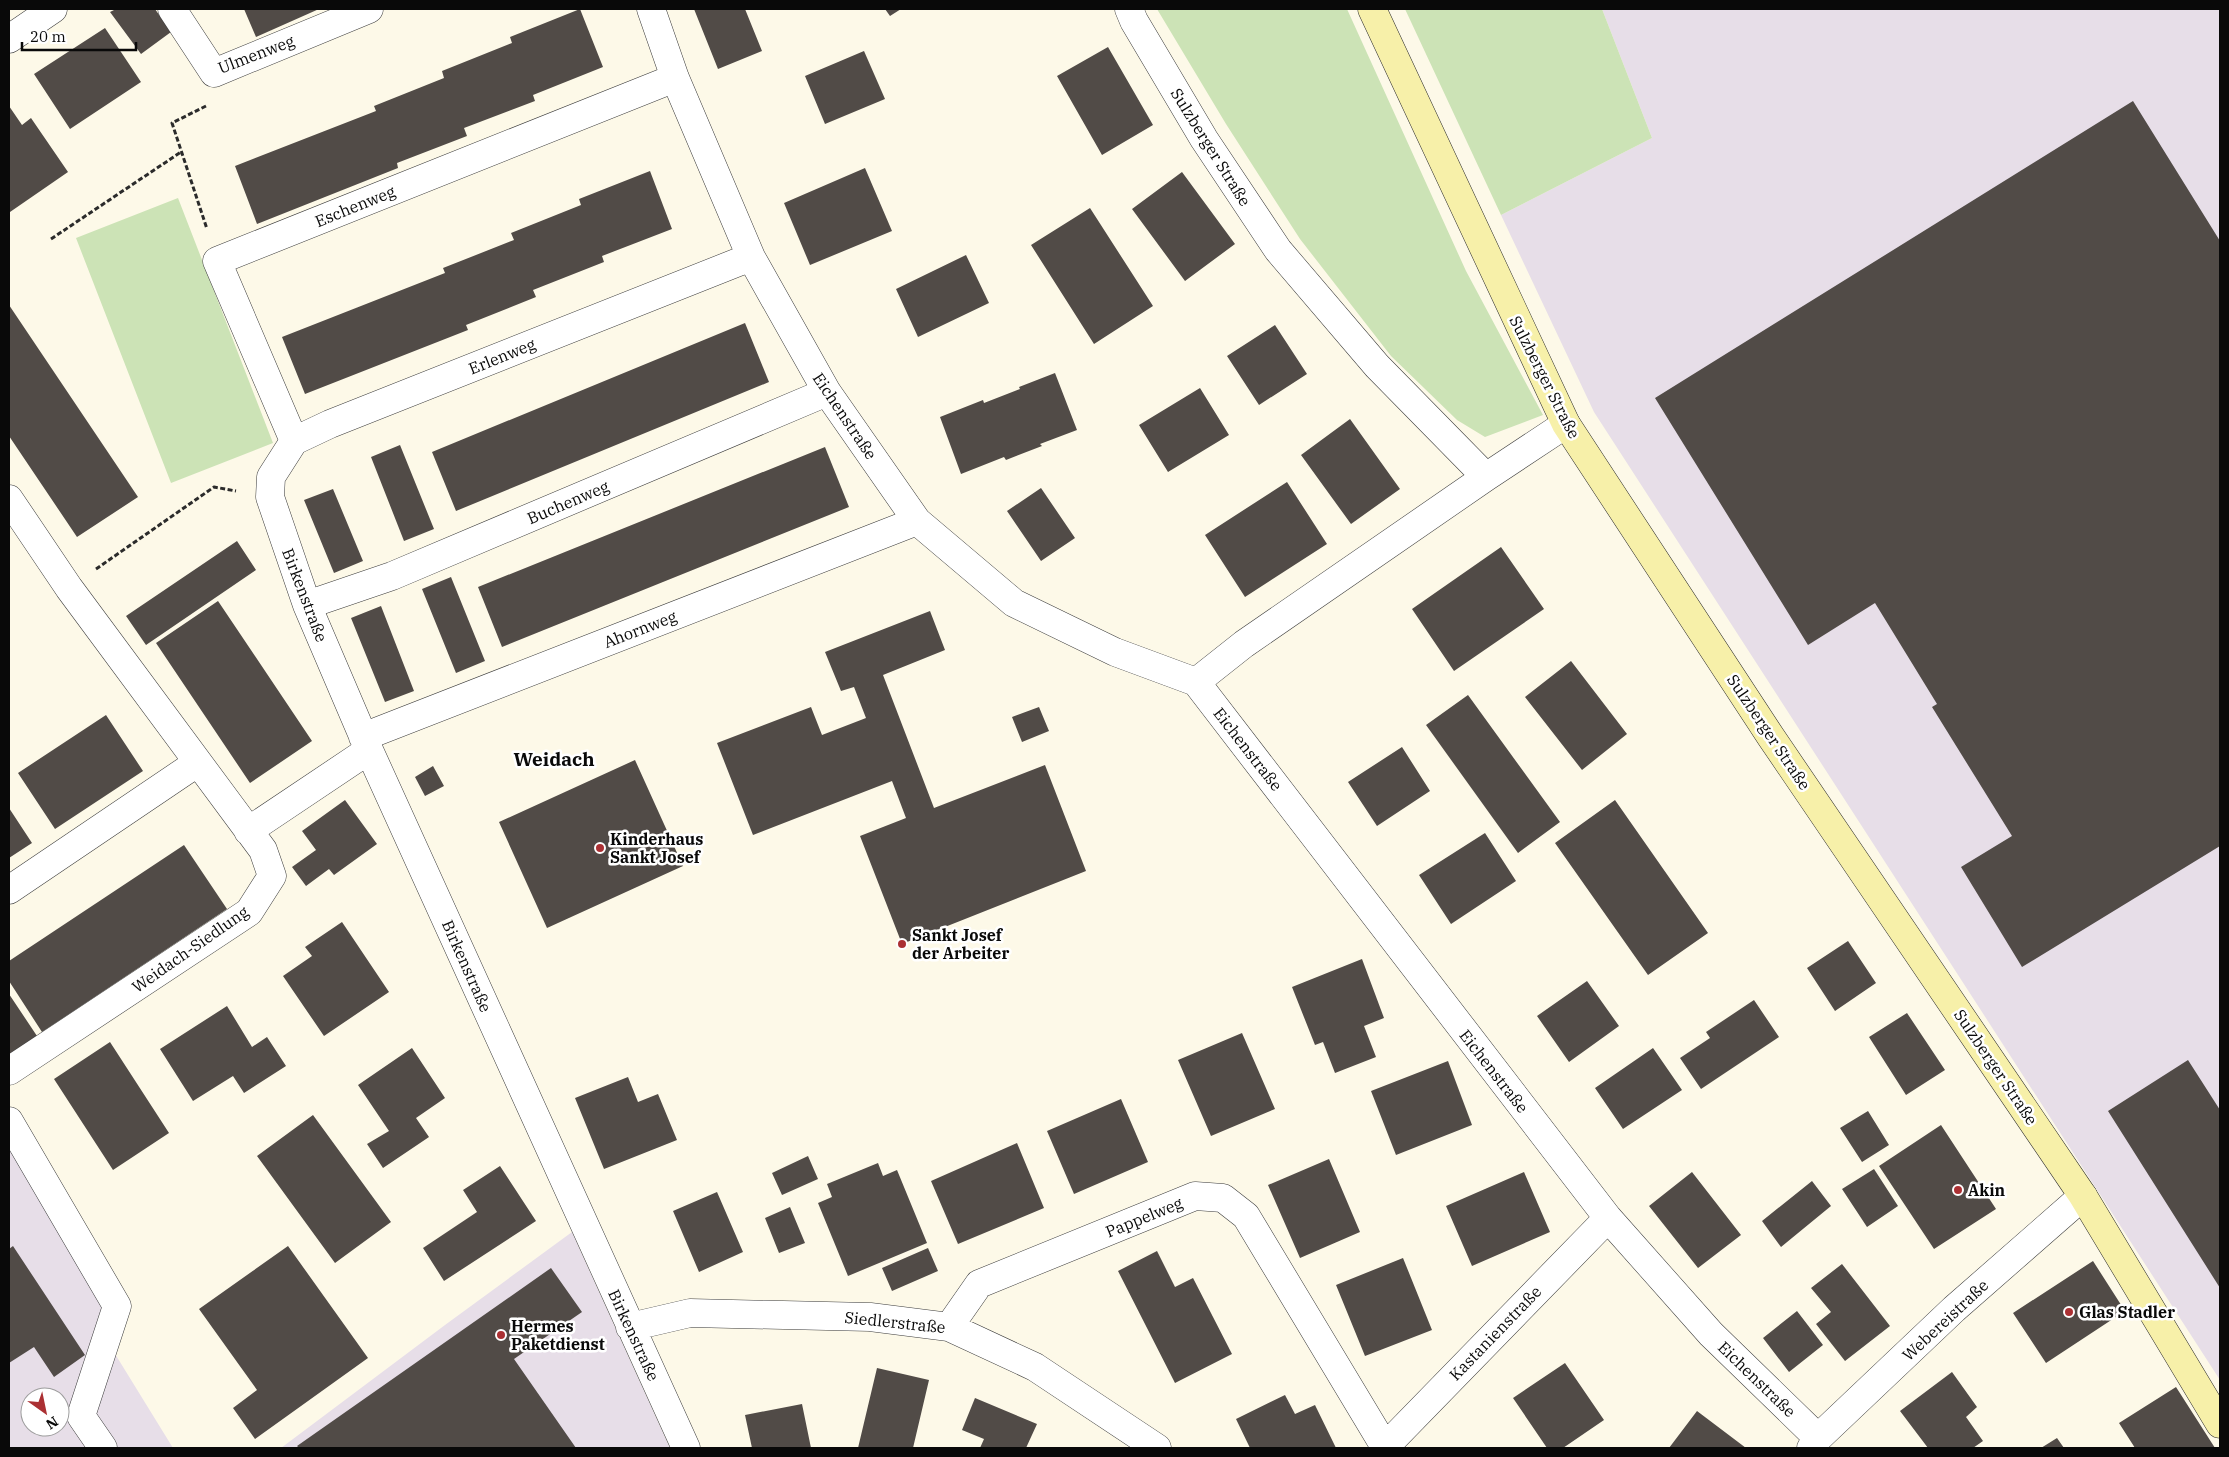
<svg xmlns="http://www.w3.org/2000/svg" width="2229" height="1457" font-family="'IBM Plex Serif',serif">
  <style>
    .industrial { fill: #e7dee8; fill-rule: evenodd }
    .green { fill: #cce3b6 }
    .building { fill: #514b47 }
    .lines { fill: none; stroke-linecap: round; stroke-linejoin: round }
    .street-casing { stroke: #3c3c3c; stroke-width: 29 }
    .secondary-casing { stroke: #2b2b2b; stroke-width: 29 }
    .path { stroke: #2b2b2b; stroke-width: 3; stroke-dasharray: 5 2.5; stroke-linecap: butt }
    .street { stroke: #fff; stroke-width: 28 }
    .secondary { stroke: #f7f0a9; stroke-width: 28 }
    .poi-dot { fill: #ab3033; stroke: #fff; stroke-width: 2 }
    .labels { text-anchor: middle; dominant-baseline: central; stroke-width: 5; stroke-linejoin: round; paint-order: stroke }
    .street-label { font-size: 16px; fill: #090909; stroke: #fff }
    .poi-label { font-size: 16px; font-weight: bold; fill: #090909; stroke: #fff; text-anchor: start }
    .quarter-label { font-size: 19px; font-weight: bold; fill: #090909; stroke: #fff }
  </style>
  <rect width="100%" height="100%" fill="#fdf9e8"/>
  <path class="industrial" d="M1602,9H2220V1380L1594,412L1501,215L1652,138Z
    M9,1145L107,1308L112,1349L173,1448H9ZM30,1397H60V1427H30Z
    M572,1232L670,1448H281L445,1325Z"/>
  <path class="green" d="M1157,9H1347L1466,271L1543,415L1485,437L1457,420L1391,356L1300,239L1226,124Z
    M1405,9H1602L1652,138L1501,215Z
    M178,198L273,443L171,483L76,238Z"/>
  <path class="building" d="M116,9H155L171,32L141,54L110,12Z
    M244,9H319L256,37Z
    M580,9L603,67L533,95L535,101L464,128L467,136L397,163L398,168L257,224L235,166L376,111L374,106L444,78L442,71L512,43L510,37Z
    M694,9H745L762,51L718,69Z
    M885,9H901L890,16Z
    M105,28L141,82L70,129L34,74Z
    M1108,47L1153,125L1102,155L1057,76Z
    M864,51L885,99L825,124L805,76Z
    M2133,101L2220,241V846L2022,967L1961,867L2012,836L1932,707L1937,704L1875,603L1808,645L1655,398Z
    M9,106L22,125L31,118L68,172L10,212Z
    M865,168L892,231L810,265L784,203Z
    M650,171L672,229L602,256L604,262L533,290L536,297L466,325L468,330L305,394L282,337L445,273L443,268L514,240L511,233L581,205L579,199Z
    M1182,172L1235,244L1185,281L1132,209Z
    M1090,208L1153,306L1094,344L1031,245Z
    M966,255L989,303L918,337L896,289Z
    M9,305L138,497L77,537L9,436Z
    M745,323L769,382L456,511L432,452Z
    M1275,325L1307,374L1259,405L1227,356Z
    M1055,373L1077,430L1040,444L1042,446L1006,460L1004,457L961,474L940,417L983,400L984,403L1020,389L1019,387Z
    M1200,388L1229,435L1168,472L1139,425Z
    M1350,419L1400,489L1351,524L1301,455Z
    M400,445L434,529L404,541L371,457Z
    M825,447L849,507L502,647L478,587Z
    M1287,482L1327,544L1245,597L1205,535Z
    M1041,488L1075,538L1041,561L1007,511Z
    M333,489L363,561L334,573L304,500Z
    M237,541L256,570L146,645L126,616Z
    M1501,547L1544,609L1454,671L1412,609Z
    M451,577L485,661L456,673L422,589Z
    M218,601L312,741L250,783L156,643Z
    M381,606L414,691L385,702L351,618Z
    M930,611L945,650L883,675L934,808L1045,765L1086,871L902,944L860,836L906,818L892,781L753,835L717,743L811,707L822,735L866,718L854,687L841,691L825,652Z
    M1571,661L1627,734L1582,770L1525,697Z
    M1468,695L1560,822L1518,853L1426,725Z
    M1039,707L1049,731L1022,742L1012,717Z
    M106,715L143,771L55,829L18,773Z
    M1402,747L1430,791L1377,826L1348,782Z
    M635,760L683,866L547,928L499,822Z
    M433,766L444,786L425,796L415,777Z
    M345,800L377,844L334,875L329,869L306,886L292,867L316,850L302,831Z
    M1615,800L1708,933L1648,975L1555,843Z
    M9,808L32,843L9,858Z
    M1485,833L1516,881L1451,924L1419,875Z
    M184,845L227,909L42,1032L9,981V961Z
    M342,922L389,992L324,1036L283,976L312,956L305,947Z
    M1848,941L1876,983L1835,1011L1807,968Z
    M1362,959L1384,1018L1364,1026L1376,1057L1335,1073L1323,1042L1315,1045L1292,987Z
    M1587,981L1619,1026L1569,1062L1537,1016Z
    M9,994L37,1036L9,1056Z
    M1754,1000L1779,1037L1701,1089L1680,1058L1710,1038L1706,1032Z
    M227,1006L252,1047L267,1037L286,1066L244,1093L233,1076L193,1101L160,1049Z
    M1907,1013L1945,1070L1906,1095L1869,1037Z
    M1242,1033L1275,1109L1211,1136L1178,1060Z
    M110,1042L169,1133L113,1170L54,1079Z
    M412,1048L445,1098L416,1118L429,1137L383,1168L367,1144L389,1131L358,1085Z
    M1653,1048L1682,1090L1623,1129L1595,1088Z
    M2188,1060L2220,1110V1288L2108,1111Z
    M1448,1061L1472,1125L1396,1155L1371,1091Z
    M628,1077L638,1102L658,1094L677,1140L604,1169L575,1098Z
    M1121,1099L1148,1162L1074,1194L1047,1131Z
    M1868,1111L1889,1145L1862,1162L1840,1128Z
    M313,1115L391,1222L335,1263L257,1156Z
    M1941,1125L1996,1209L1934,1249L1879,1166Z
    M1017,1143L1044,1208L958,1244L931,1181Z
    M808,1156L818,1179L782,1195L772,1173Z
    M1329,1159L1360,1232L1300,1258L1268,1185Z
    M878,1163L883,1176L897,1170L927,1243L848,1276L818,1203L832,1197L827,1184Z
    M500,1166L536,1221L444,1281L423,1248L477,1212L463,1190Z
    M1874,1169L1898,1206L1867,1227L1842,1189Z
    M1524,1172L1550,1232L1472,1266L1446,1206Z
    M1692,1172L1741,1235L1698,1268L1649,1206Z
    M1812,1181L1831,1206L1781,1247L1762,1221Z
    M717,1192L743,1252L699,1272L673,1211Z
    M790,1207L805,1243L779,1253L765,1218Z
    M13,1246L85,1355L54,1377L34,1347L9,1363V1249Z
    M288,1246L368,1358L255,1439L233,1408L257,1390L199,1309Z
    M928,1248L938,1271L892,1291L882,1268Z
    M1157,1251L1175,1287L1193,1278L1232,1354L1175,1383L1118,1271Z
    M1403,1258L1432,1330L1365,1356L1336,1285Z
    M2093,1261L2125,1311L2046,1363L2013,1313Z
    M1842,1264L1890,1326L1845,1361L1816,1324L1831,1312L1811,1288Z
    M551,1268L582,1312L514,1359L576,1448H299L297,1446Z
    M1797,1311L1823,1345L1789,1372L1763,1338Z
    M1565,1363L1604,1420L1563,1448H1547L1513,1398Z
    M877,1368L929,1380L913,1448H858Z
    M1952,1372L1977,1407L1966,1417L1983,1441L1973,1448H1928L1900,1411Z
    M2176,1387L2215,1448H2135L2119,1423Z
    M1285,1395L1295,1414L1315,1405L1336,1448H1250L1236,1419Z
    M975,1398L1037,1424L1026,1448H980L984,1439L962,1430Z
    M802,1404L811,1448H752L745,1415Z
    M1697,1411L1746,1448H1669Z
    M2057,1438L2064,1448H2041Z"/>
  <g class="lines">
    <defs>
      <path id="street" d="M172,9L214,73L369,9
        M651,9L675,78L751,257L827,392L917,521L1014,603L1115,652L1196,682L1608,1218L1711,1334L1818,1438
        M1129,9L1134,21L1204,139L1278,250L1377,366L1486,477
        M9,39L53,9
        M294,441L217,261L675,78
        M9,499L69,588L263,850L272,876L249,912L9,1071
        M307,605L392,576L827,392
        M1196,682L1244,644L1486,477L1566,424
        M363,737L917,521
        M248,831L369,750
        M9,890L197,763
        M9,1121L117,1306L81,1416L103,1448
        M630,1327L690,1313L870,1317L949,1327L1035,1367L1157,1448
        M949,1327L979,1284L1195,1196L1223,1198L1246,1216L1385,1447
        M686,1448L369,750L307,605L270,497L271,477L294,441L330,424L751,257
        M1384,1448L1608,1218
        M1811,1448L1818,1438L1954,1309L2083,1196"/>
      <path id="secondary" d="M1372,9L1566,424L1771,737L2083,1196L2220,1424"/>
    </defs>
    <use href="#street" class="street-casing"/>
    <use href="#secondary" class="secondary-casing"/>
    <path class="path" d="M206,106L172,123L207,229
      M51,239L181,152
      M96,569L214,487L236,491"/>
    <use href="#street" class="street"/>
    <use href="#secondary" class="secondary"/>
  </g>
  <g class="poi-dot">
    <circle cx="600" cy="848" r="5"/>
    <circle cx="902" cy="944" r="5"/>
    <circle cx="1958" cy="1190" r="5"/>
    <circle cx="2069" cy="1312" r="5"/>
    <circle cx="501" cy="1335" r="5"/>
  </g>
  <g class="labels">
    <g class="street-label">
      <text transform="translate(256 54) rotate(-21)">Ulmenweg</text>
      <text transform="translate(1211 147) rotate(58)">Sulzberger Straße</text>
      <text transform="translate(355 206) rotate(-22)">Eschenweg</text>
      <text transform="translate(502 356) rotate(-22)">Erlenweg</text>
      <text transform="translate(1545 377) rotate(63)">Sulzberger Straße</text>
      <text transform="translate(845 416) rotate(56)">Eichenstraße</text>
      <text transform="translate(568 502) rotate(-23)">Buchenweg</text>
      <text transform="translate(305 595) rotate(69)">Birkenstraße</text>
      <text transform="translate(640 629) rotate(-21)">Ahornweg</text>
      <text transform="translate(1769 732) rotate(56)">Sulzberger Straße</text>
      <text transform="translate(1248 749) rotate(52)">Eichenstraße</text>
      <text transform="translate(190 949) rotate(-35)">Weidach-Siedlung</text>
      <text transform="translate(467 966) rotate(66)">Birkenstraße</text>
      <text transform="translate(1996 1067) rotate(56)">Sulzberger Straße</text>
      <text transform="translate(1494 1071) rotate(52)">Eichenstraße</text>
      <text transform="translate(1144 1217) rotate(-22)">Pappelweg</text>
      <text transform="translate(1945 1320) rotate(-43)">Webereistraße</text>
      <text transform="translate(895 1322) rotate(6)">Siedlerstraße</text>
      <text transform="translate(1495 1333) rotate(-46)">Kastanienstraße</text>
      <text transform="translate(634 1335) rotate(65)">Birkenstraße</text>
      <text transform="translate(1757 1379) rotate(44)">Eichenstraße</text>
    </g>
    <g class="poi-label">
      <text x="610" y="839">Kinderhaus<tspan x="610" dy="18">Sankt Josef</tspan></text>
      <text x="912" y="935">Sankt Josef<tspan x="912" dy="18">der Arbeiter</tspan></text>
      <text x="1968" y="1190">Akin</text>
      <text x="2079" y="1312">Glas Stadler</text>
      <text x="511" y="1326">Hermes<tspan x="511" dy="18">Paketdienst</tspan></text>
    </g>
    <g class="quarter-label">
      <text x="554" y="759">Weidach</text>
    </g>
  </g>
  <rect width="2229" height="1457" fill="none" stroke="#090909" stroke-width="20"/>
  <g transform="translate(45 1412) rotate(147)"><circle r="24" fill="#ffffff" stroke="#9d9d9d"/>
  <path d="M0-4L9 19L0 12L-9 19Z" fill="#ab3033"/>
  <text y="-8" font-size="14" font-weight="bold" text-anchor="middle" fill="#090909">N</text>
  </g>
  <path d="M22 42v8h114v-8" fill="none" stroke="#090909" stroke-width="2.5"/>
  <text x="30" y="42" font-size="15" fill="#090909" stroke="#ffffff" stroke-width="4" paint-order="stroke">20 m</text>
</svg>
